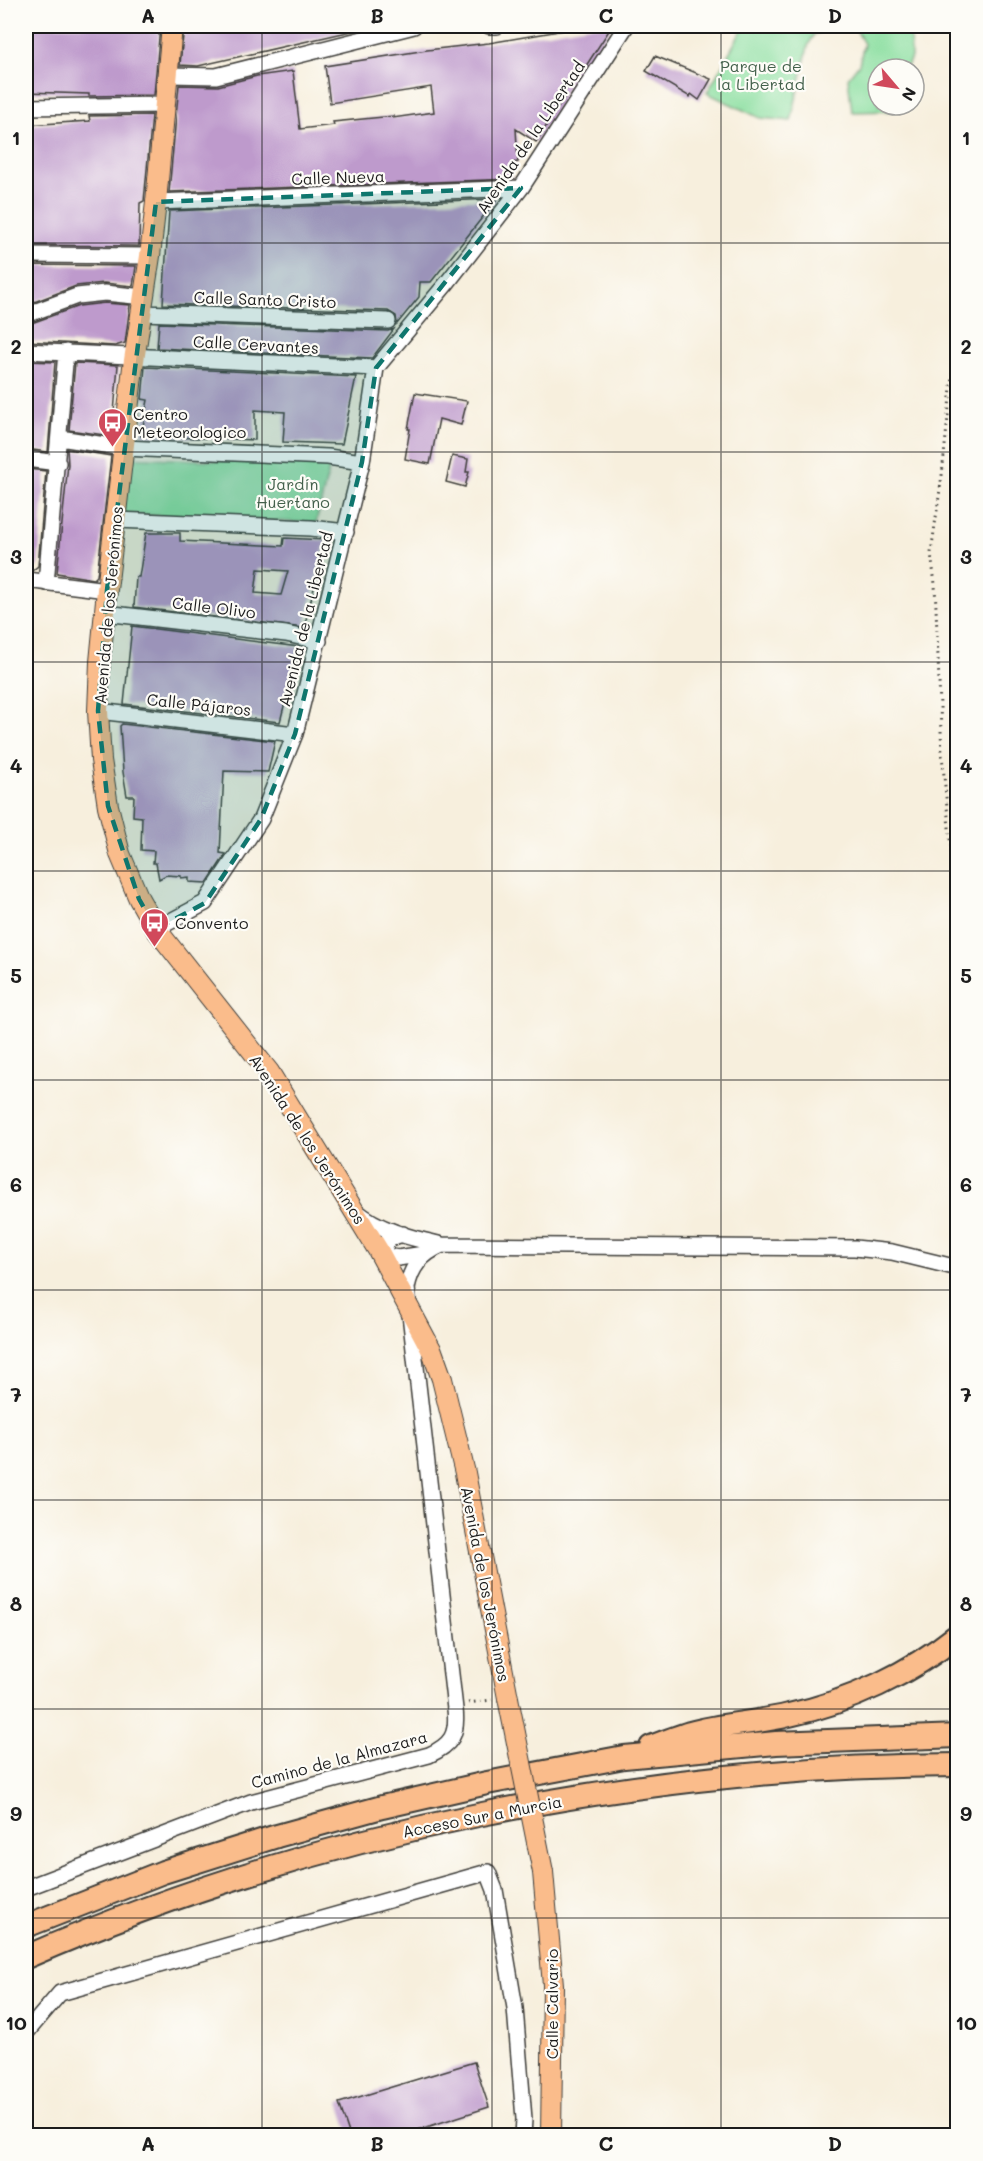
<svg xmlns="http://www.w3.org/2000/svg" width="983" height="2161" font-family="Mali,sans-serif">
  <style>
    .green { fill: #8cdfa1; stroke: #547e5e; stroke-width: 1.5 }
    .building { fill: #be9acc; fill-rule: evenodd }
    .lines { fill: none; stroke-linecap: round; stroke-linejoin: round }
    .minor-casing { stroke: #3d3c39; stroke-width: 18 }
    .major-casing { stroke: #3d3c39; stroke-width: 22 }
    .highway-casing { stroke: #3d3c39; stroke-width: 26 }
    .path { stroke: #3d3c39; stroke-width: 3; stroke-dasharray: 1.5 4.5; stroke-linecap: butt }
    .minor { stroke: #fff; stroke-width: 15 }
    .major { stroke: #fabc8b; stroke-width: 20 }
    .highway { stroke: #fabc8b; stroke-width: 22 }
    .tram { stroke: #1c1c1c; stroke-width: 1.5 }
    .major-bridge-casing { stroke: #3d3c39; stroke-width: 22; stroke-linecap: butt }
    .major-bridge { stroke: #fabc8b; stroke-width: 20 }
    .marked { fill: #0f766e; fill-opacity: 0.2; stroke: #0f766e; stroke-width: 4.5; stroke-dasharray: 12 8; stroke-linejoin: round }
    .grid { fill: none; stroke: #1c1c1c; stroke-width: 1.5; stroke-opacity: 0.55 }
    .labels { text-anchor: middle; dominant-baseline: central; stroke-width: 4.5; stroke-linejoin: round; paint-order: stroke }
    .park-label { font-size: 16px; fill: #43604b; stroke: #fdfcf7 }
    .street-label { font-size: 16px; fill: #1c1c1c; stroke: #fdfcf7 }
    .poi-label { font-size: 16px; fill: #1c1c1c; stroke: #fdfcf7; text-anchor: start }
    .neatline { fill: none; stroke: #1c1c1c; stroke-width: 2 }
    .grid-label { font-size: 20px; text-anchor: middle; font-weight: bold; fill: #1c1c1c }
  </style>
  <rect width="100%" height="100%" fill="#fdfcf7"/>
  <filter id="ink" filterUnits="userSpaceOnUse"><feTurbulence type="fractalNoise" baseFrequency=".0167" numOctaves="2"/><feDisplacementMap in="SourceGraphic" scale="12" xChannelSelector="R" yChannelSelector="G"/><feConvolveMatrix kernelMatrix="1 2 1 2 8 2 1 2 1" color-interpolation-filters="sRGB"/></filter>
  <filter id="wash" filterUnits="userSpaceOnUse"><feTurbulence type="fractalNoise" baseFrequency=".008" numOctaves="4" result="noise"/><feDisplacementMap in="SourceGraphic" scale="24" xChannelSelector="R" yChannelSelector="G"/><feGaussianBlur stdDeviation="1.35" result="paint"/><feColorMatrix in="noise" values="0 0 0 0 0 0 0 0 0 0 0 0 0 0 0 0 0 1.4 0 .05"/><feComposite in="paint" operator="in"/></filter>
  <g filter="url(#wash)">
    <rect width="100%" height="100%" fill="#f7efdd"/>
    <path class="green" d="M744,26H838L814,34L808,46L791,121L760,118L707,93Z
      M854,26H910L911,57L906,69H878V105H897L896,111L852,112L848,78L859,64L864,44Z
      M124,457L330,465L316,523L119,514Z"/>
    <g id="blocks">
      <path class="building" d="M26,26H160L154,95L89,96V94L26,92Z
        M588,26H612L582,72L577,70L562,96L565,97L536,142L516,129L518,162L512,163V179L169,192L179,85L218,86L257,76L293,71L300,129L334,125L333,122L393,116V118L434,112L431,87L330,103L325,66L427,50L489,43Z
        M184,27L351,26L352,31L198,66L180,65Z
        M655,56L711,79L699,100L691,94L690,97L646,71Z
        M152,115L144,201L140,203L139,246L26,245V229L29,215L28,193H31L26,155V125L90,121L89,116Z
        M497,199L431,282H420L419,297L397,324L396,316L388,311L163,304L169,211Z
        M26,265L136,266L133,286L104,283L76,286L26,305Z
        M105,303L130,305L125,343L115,346L26,341V325L79,306Z
        M159,323L388,331L394,329L372,358L157,348Z
        M26,361L55,362L48,452L26,449Z
        M75,363L118,365L112,436L69,430Z
        M145,367L356,377L342,444L283,442L285,412L255,410V440L141,436L148,400L142,399Z
        M415,393L467,401L461,425L439,419L430,464L405,459L410,429H408Z
        M67,449L111,456L97,576L94,579L57,573L68,464Z
        M452,456L468,459L466,472H469L465,487L446,482Z
        M26,469L46,471L38,566L32,571L26,570Z
        M146,533H180V541L283,546L284,538L326,540L304,628L134,607L136,577H139ZM258,569L288,571L281,595L255,593Z
        M132,626L299,647L280,722L124,704Z
        M122,724L275,741L268,772L224,771L220,853L226,854L207,883L189,882V877L181,878V876L166,875L159,879L156,863H153L154,851L141,850L142,817L133,816L134,796H127L123,772L120,726Z
        M474,2062L489,2107L399,2136H350L339,2103Z"/>
    </g>
  </g>
  <g filter="url(#ink)">
    <use href="#blocks" fill-opacity="0" stroke="#3d3c39" stroke-width="1.5"/>
    <g class="lines">
      <defs>
        <path id="minor" d="M489,26H497
          M169,75L216,76L414,26
          M26,107L164,105
          M156,202L521,188
          M26,255L150,256
          M141,313L388,321
          M26,315L77,296L105,293L144,297
          M26,351L376,368
          M60,438L124,448L328,457L362,462
          M26,459L58,463
          M116,520L311,528L346,532
          M26,580L107,590
          M46,583L66,352
          M105,613L286,634L319,641
          M98,711L295,734
          M156,929L205,903L261,819L295,734L362,462L376,368L447,283L521,188L626,26
          M355,1210C379,1231 412,1238 442,1245L855,1248L892,1252L958,1268
          M403,1234L389,1238L381,1255L398,1258L424,1254
          M26,1888L251,1802L429,1755C451,1745 458,1735 455,1709L407,1288C411,1266 422,1254 442,1245
          M26,2033L60,1993L488,1872L495,1890L515,2008L524,2119L523,2136"/>
        <path id="major" d="M172,26L156,202L150,256L133,367L107,590L100,662L98,711L101,760L108,806L120,854L139,899L156,929L269,1072L378,1250L432,1351L442,1379L465,1473L508,1698
          M543,1872L553,1985L551,2136"/>
        <path id="highway" d="M651,1747C664,1742 677,1737 690,1733C722,1724 757,1723 789,1715C850,1702 909,1674 958,1635
          M26,1926L163,1872L277,1836L382,1807L487,1783L624,1757L776,1743L958,1736
          M26,1957C315,1831 642,1766 958,1765"/>
      </defs>
      <use href="#minor" class="minor-casing"/>
      <use href="#major" class="major-casing"/>
      <use href="#highway" class="highway-casing"/>
      <path class="path" d="M958,319L942,475L931,553L935,584L942,755L958,921
        M468,1703L492,1700"/>
      <use href="#minor" class="minor"/>
      <use href="#major" class="major"/>
      <use href="#highway" class="highway"/>
      <path class="tram" d="M958,527L956,551L958,695"/>
      <defs>
        <path id="major-bridge" d="M508,1698L543,1872"/>
      </defs>
      <use href="#major-bridge" class="major-bridge-casing"/>
      <use href="#major-bridge" class="major-bridge"/>
    </g>
  </g>
  <path class="marked" d="M521,188L376,368L362,462L295,734L261,819L205,903L156,929L139,899L108,806L98,711L107,590L156,202Z"/>
  <path class="grid" d="M262,26V2136M492,26V2136M721,26V2136M26,243H958M26,452H958M26,662H958M26,871H958M26,1080H958M26,1290H958M26,1500H958M26,1709H958M26,1918H958"/>
  <defs>
    <symbol id="bus-pin" viewBox="-11 -11 22 30"><path d="M0 17L-7.5 6A9.5 9.5 0 1 1 7.5 6Z" fill="#d1495b" stroke="#fdfcf7"/><path d="M-5-6H5V4H4V6H2V4H-2V6H-4V4H-5ZM-3.5-4V0h7V-4ZM-3.5 1.2v1.5H-2V1.2ZM2 1.2v1.5H3.5V1.2Z" fill="#fff"/></symbol>
  </defs>
  <g fill-rule="evenodd">
    <use href="#bus-pin" x="96" y="406" width="33" height="45"/>
    <use href="#bus-pin" x="138" y="906" width="33" height="45"/>
  </g>
  <g class="labels">
    <g class="park-label">
      <text x="761" y="65">Parque de<tspan x="761" dy="18">la Libertad</tspan></text>
      <text x="293" y="483">Jardín<tspan x="293" dy="18">Huertano</tspan></text>
    </g>
    <g class="street-label">
      <text transform="translate(530 137) rotate(-56)">Avenida de la Libertad</text>
      <text transform="translate(338 177) rotate(-2)">Calle Nueva</text>
      <text transform="translate(265 299) rotate(2)">Calle Santo Cristo</text>
      <text transform="translate(256 344) rotate(3)">Calle Cervantes</text>
      <text transform="translate(108 605) rotate(-85)">Avenida de los Jerónimos</text>
      <text transform="translate(214 607) rotate(7)">Calle Olivo</text>
      <text transform="translate(305 619) rotate(-76)">Avenida de la Libertad</text>
      <text transform="translate(199 704) rotate(6)">Calle Pájaros</text>
      <text transform="translate(308 1139) rotate(57)">Avenida de los Jerónimos</text>
      <text transform="translate(486 1584) rotate(79)">Avenida de los Jerónimos</text>
      <text transform="translate(339 1759) rotate(-15)">Camino de la Almazara</text>
      <text transform="translate(482 1816) rotate(-11)">Acceso Sur a Murcia</text>
      <text transform="translate(551 2004) rotate(-90)">Calle Calvario</text>
    </g>
    <g class="poi-label">
      <text x="133" y="413">Centro<tspan x="133" dy="18">Meteorologico</tspan></text>
      <text x="175" y="922">Convento</text>
    </g>
  </g>
  <rect width="983" height="2161" fill="none" stroke="#fdfcf7" stroke-width="66"/>
  <g transform="translate(896 87) rotate(119)"><circle r="28" fill="#fdfcf7" stroke="#a3a29f" stroke-width="1.5"/>
  <path d="M0-4.5L10 22L0 15L-10 22Z" fill="#d1495b"/>
  <text y="-9" font-size="16" font-weight="bold" text-anchor="middle" fill="#1c1c1c">N</text>
  </g>
  <rect x="33" y="33" width="917" height="2095" class="neatline"/>
  <g class="grid-label">
    <text x="148" y="23">A</text>
    <text x="377" y="23">B</text>
    <text x="606" y="23">C</text>
    <text x="835" y="23">D</text>
    <text x="16" y="145">1</text>
    <text x="966" y="145">1</text>
    <text x="16" y="354">2</text>
    <text x="966" y="354">2</text>
    <text x="16" y="564">3</text>
    <text x="966" y="564">3</text>
    <text x="16" y="773">4</text>
    <text x="966" y="773">4</text>
    <text x="16" y="983">5</text>
    <text x="966" y="983">5</text>
    <text x="16" y="1192">6</text>
    <text x="966" y="1192">6</text>
    <text x="16" y="1402">7</text>
    <text x="966" y="1402">7</text>
    <text x="16" y="1611">8</text>
    <text x="966" y="1611">8</text>
    <text x="16" y="1821">9</text>
    <text x="966" y="1821">9</text>
    <text x="16" y="2030">10</text>
    <text x="966" y="2030">10</text>
    <text x="148" y="2151">A</text>
    <text x="377" y="2151">B</text>
    <text x="606" y="2151">C</text>
    <text x="835" y="2151">D</text>
  </g>
</svg>
